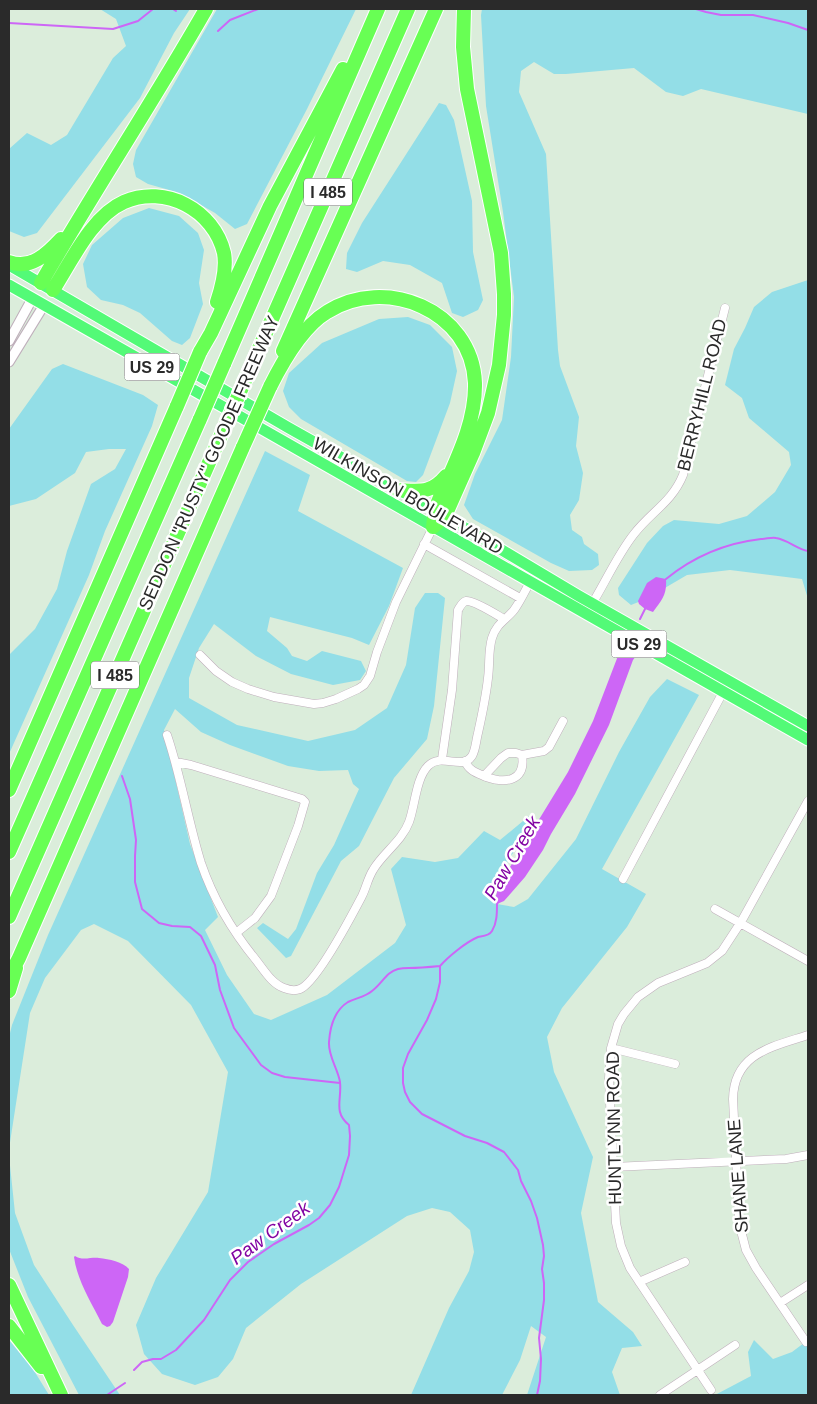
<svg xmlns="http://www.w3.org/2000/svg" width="817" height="1404" font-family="Arial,sans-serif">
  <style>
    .green { fill: #93dee7 }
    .water { fill: #cd66f6 }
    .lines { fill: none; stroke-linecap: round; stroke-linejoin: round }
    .stream { stroke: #cd66f6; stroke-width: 2 }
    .minor-casing { stroke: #bfafbb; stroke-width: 9 }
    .tertiary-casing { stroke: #bfafbb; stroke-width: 11 }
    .primary-casing { stroke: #fff; stroke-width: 13 }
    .motorway-casing { stroke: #fff; stroke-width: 16 }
    .minor { stroke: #fff; stroke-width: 8 }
    .tertiary { stroke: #fff; stroke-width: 9 }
    .primary { stroke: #53fa77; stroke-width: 11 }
    .motorway { stroke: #68ff54; stroke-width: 14 }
    .motorway-bridge-casing { stroke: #fff; stroke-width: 16; stroke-linecap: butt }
    .motorway-bridge { stroke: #68ff54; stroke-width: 14 }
    .labels { text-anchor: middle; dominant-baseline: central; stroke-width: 5; stroke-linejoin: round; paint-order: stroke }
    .shield { fill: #fff; stroke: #6a6a6a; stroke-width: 1 }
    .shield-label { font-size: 16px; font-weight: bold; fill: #2a2a2a }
    .street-label { font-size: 18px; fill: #2a2a2a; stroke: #fff }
    .water-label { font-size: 19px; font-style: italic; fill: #8204a3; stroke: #fff }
  </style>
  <rect width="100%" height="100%" fill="#dbeddb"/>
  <path class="green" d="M100,9H190L174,33L140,98L37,233L24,237L9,231V149L27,133L51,145L67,135L113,58L126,46L116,19Z
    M217,9H356L307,109L247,224L235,229L215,213L180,193L148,184L136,177L133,164L136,150Z
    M482,9H808V114L701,89L683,96L666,92L634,68L566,74H554L534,62L521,71L519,92L546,154L558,350L560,366L579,417L576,446L583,473L579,500L570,515L572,530L582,537L584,544L598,554L599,565L592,570L569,571L551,563L473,519L464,505L475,474L502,420L511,357L514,297L503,212L486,106L481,15Z
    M439,103L446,105L454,120L472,201L473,252L483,300L478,310L463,317L452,313L442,283L410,265L383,261L357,272L346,269L347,253L362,223Z
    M149,208L179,216L198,233L204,250L199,283L203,304L190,338L182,345L172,341L140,313L123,305L101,300L87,287L83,264L92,245L123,218Z
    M808,280V599L802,579L730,570L687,575L646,599L631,605L619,595L618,588L647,543L663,526L674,520L719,524L747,516L775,492L791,465L789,452L749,418L742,398L725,385L734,349L745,328L754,307L772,292Z
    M408,317L430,325L452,347L457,371L450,403L423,475L416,482L407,481L301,419L289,407L283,391L289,373L322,343L379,319Z
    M63,364L143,395L158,405L152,426L105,531L89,575L9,754V655L35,629L57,589L67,551L91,484L115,469L126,449H109L86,452L75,473L36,499L9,506V429L52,369Z
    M265,451L310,475L298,511L403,568L389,606L369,645L352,638L270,617L267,631L287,648L292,656L307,661L322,651L361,661L366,671L360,680L333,685L291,674L256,656L214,624L199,648L189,678V698L237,725L308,741L355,730L387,708L406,665L415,608L425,593H438L445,598L434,706L427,739L394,778L359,846L341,861L291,956L286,958L257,928L263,923L288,939L296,929L317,873L334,845L359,789L353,784L348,770L319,771L288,766L230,745L201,732L175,709L164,730L190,844L218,917L205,930L227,975L254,1014L271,1020L327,995L395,943L406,925L391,869L402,857L435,862L458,858L484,831L500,840L529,816L533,821L508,861L490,895L497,904L514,907L528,899L576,839L619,752L650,697L667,679L699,695L602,869L646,894L627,927L562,1008L547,1037L554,1072L593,1157L581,1213L598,1302L633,1332L642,1346L622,1348L612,1372L620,1395H527L546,1337L531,1326L520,1360L502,1395H411L449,1308L469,1271L474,1252L470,1230L450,1212L432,1208L407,1216L301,1284L246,1328L233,1359L218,1377L195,1385L162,1374L144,1354L136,1325L156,1278L208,1192L228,1072L191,1005L128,941L94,924L81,930L45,978L30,1013L9,1149V1037L12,1025L48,935Z
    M9,1156L15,1213L34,1265L73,1325L120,1395H79L28,1297L9,1249Z
    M9,1340L33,1369L49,1395H9Z
    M754,1340L773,1359L792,1352L808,1340V1395H715L751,1376L748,1352Z"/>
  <path class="water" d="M656,577L666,579C667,595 662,600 653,612L645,609L639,604L638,601L647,583Z
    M625,647C631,648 634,650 636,656L633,660L609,725L575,794L551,834L543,850L525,877L504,901L497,904L495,899L499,885L568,772L593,721L621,648Z
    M75,1256C82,1261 91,1257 99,1258C109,1259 123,1262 129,1269L128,1277L113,1322L110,1326L107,1327L102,1324C91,1302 77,1280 74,1257Z"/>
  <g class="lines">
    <path class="stream" d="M173,9L176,11
      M696,9L706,12L721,15H753L788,23L808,30
      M9,23L113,29L138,21L153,9
      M218,31L230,20L258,9
      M666,579C693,557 726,543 761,539C766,539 772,537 776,538C788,540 797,549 808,551
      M640,619L646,607
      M122,776L130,799L136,840L135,856V882L142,909L159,923L172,926L190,927L201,936L215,965L220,990L234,1028L261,1065L272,1073L285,1077L340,1083
      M440,966V982L436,999L427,1020L408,1054L403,1068V1083L405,1092L410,1102L422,1114L465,1136L487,1143L504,1152L518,1170L521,1181L531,1201L537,1218L543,1245L544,1256L542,1269L544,1283V1300L539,1338L541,1359L540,1381L537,1395
      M134,1370L142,1362L153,1359H161L176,1350L204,1320L230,1280L248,1262L274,1244L309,1225L319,1218L330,1205L339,1187L349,1155L350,1136L349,1125C333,1112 342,1100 340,1082C338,1069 328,1056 329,1042C330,1027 335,1010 348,1002C356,998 365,997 372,991C382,984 386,972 398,969C402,968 405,968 409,968C420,968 430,967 440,966C448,957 466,942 478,937C483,936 489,936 492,931C497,923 497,913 497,904L498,902
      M107,1395L125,1383"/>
    <defs>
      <path id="minor" d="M424,544L520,598
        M592,604C606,581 618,554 634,534C651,512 672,502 683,475L725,308
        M200,655L216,671L232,682L248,689L274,697L314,704L323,703L336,699L358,689L364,685L370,676L377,652L396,602L433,527
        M167,735C181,776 188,821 201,863C213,898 233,932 256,960C264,970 272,984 284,988C289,990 295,991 300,989C317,982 352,915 362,896C366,888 368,878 373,870C383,853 402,841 409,822C415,806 416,778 428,766C442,752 462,771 472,756C476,749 476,740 478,733C482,715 486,696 488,678C490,664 488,651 492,638C496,624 506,620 514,610C520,602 525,591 530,582
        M442,759L452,690L458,610C460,607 462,602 466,601C474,600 497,615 504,619
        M465,761C469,771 477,773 486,777C506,784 526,781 522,755
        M176,762L191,765L302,799L305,802L298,826L271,896L255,918L236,933
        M484,776L501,758L508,753H516L522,755L544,751L549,747L563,721
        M623,879L723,692
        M715,909L808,961
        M611,1048L675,1064
        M613,1167L786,1159L808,1155
        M639,1282L685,1262
        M780,1303L808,1285
        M806,1342L756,1268L746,1250L739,1223L738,1197L733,1099C734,1053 772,1047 808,1035
        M711,1390L630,1268L621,1246L616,1223L611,1125L609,1078L611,1048L618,1024L624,1014L638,997L658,983L707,963L722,951L741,922L808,801
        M660,1395L735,1345"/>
      <path id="tertiary" d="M9,341L32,299
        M9,362L44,305"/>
      <path id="primary" d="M9,265L289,428L435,510L579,596L808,726
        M9,285L808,740"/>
      <path id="motorway" d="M9,262C31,270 47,254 61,239
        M41,283C94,191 153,102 206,9
        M53,290C71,262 92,216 124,202C165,184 214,210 224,253C227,269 222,287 217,302
        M283,351L436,9
        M200,352L211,333L270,206L343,69
        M224,364L378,9
        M247,376L408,9
        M270,387C283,361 302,327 327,312C385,275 472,310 475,383C476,425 454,464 438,502L435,510L433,527
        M398,490C420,491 431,494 446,476
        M433,527L445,516L473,453L488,413L499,365L504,315V294L501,253L467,89L463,47L464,9
        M9,790L177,406
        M9,852L200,419
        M9,917L222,433
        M9,977L19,958L243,447
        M9,991L16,968
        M9,1285L61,1395
        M9,1326L41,1367"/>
    </defs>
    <use href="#minor" class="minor-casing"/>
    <use href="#tertiary" class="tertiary-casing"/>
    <use href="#primary" class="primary-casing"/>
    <use href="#motorway" class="motorway-casing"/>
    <use href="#minor" class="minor"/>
    <use href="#tertiary" class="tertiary"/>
    <use href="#primary" class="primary"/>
    <use href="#motorway" class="motorway"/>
    <defs>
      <path id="motorway-bridge" d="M177,406L200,352
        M200,419L224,364
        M222,433L247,376
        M243,447L270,387"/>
    </defs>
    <use href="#motorway-bridge" class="motorway-bridge-casing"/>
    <use href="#motorway-bridge" class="motorway-bridge"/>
  </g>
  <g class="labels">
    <g class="shield">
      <rect x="304" y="178.5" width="48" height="27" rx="4"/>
      <rect x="124.5" y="353.5" width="55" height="27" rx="4"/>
      <rect x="611.5" y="630.5" width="55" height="27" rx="4"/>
      <rect x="91" y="661.5" width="48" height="27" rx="4"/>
    </g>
    <g class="shield-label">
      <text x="328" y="192">I 485</text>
      <text x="152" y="367">US 29</text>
      <text x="639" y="644">US 29</text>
      <text x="115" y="675">I 485</text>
    </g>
    <g class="street-label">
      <text transform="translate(702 395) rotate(-76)">BERRYHILL ROAD</text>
      <text transform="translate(209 463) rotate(-66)">SEDDON "RUSTY" GOODE FREEWAY</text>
      <text transform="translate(408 496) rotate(30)">WILKINSON BOULEVARD</text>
      <text transform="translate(614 1128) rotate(-91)">HUNTLYNN ROAD</text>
      <text transform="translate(738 1176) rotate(-94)">SHANE LANE</text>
    </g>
    <g class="water-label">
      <text transform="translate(512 858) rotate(-60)">Paw Creek</text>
      <text transform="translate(270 1233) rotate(-36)">Paw Creek</text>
    </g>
  </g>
  <rect width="817" height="1404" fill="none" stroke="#2a2a2a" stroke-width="20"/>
</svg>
